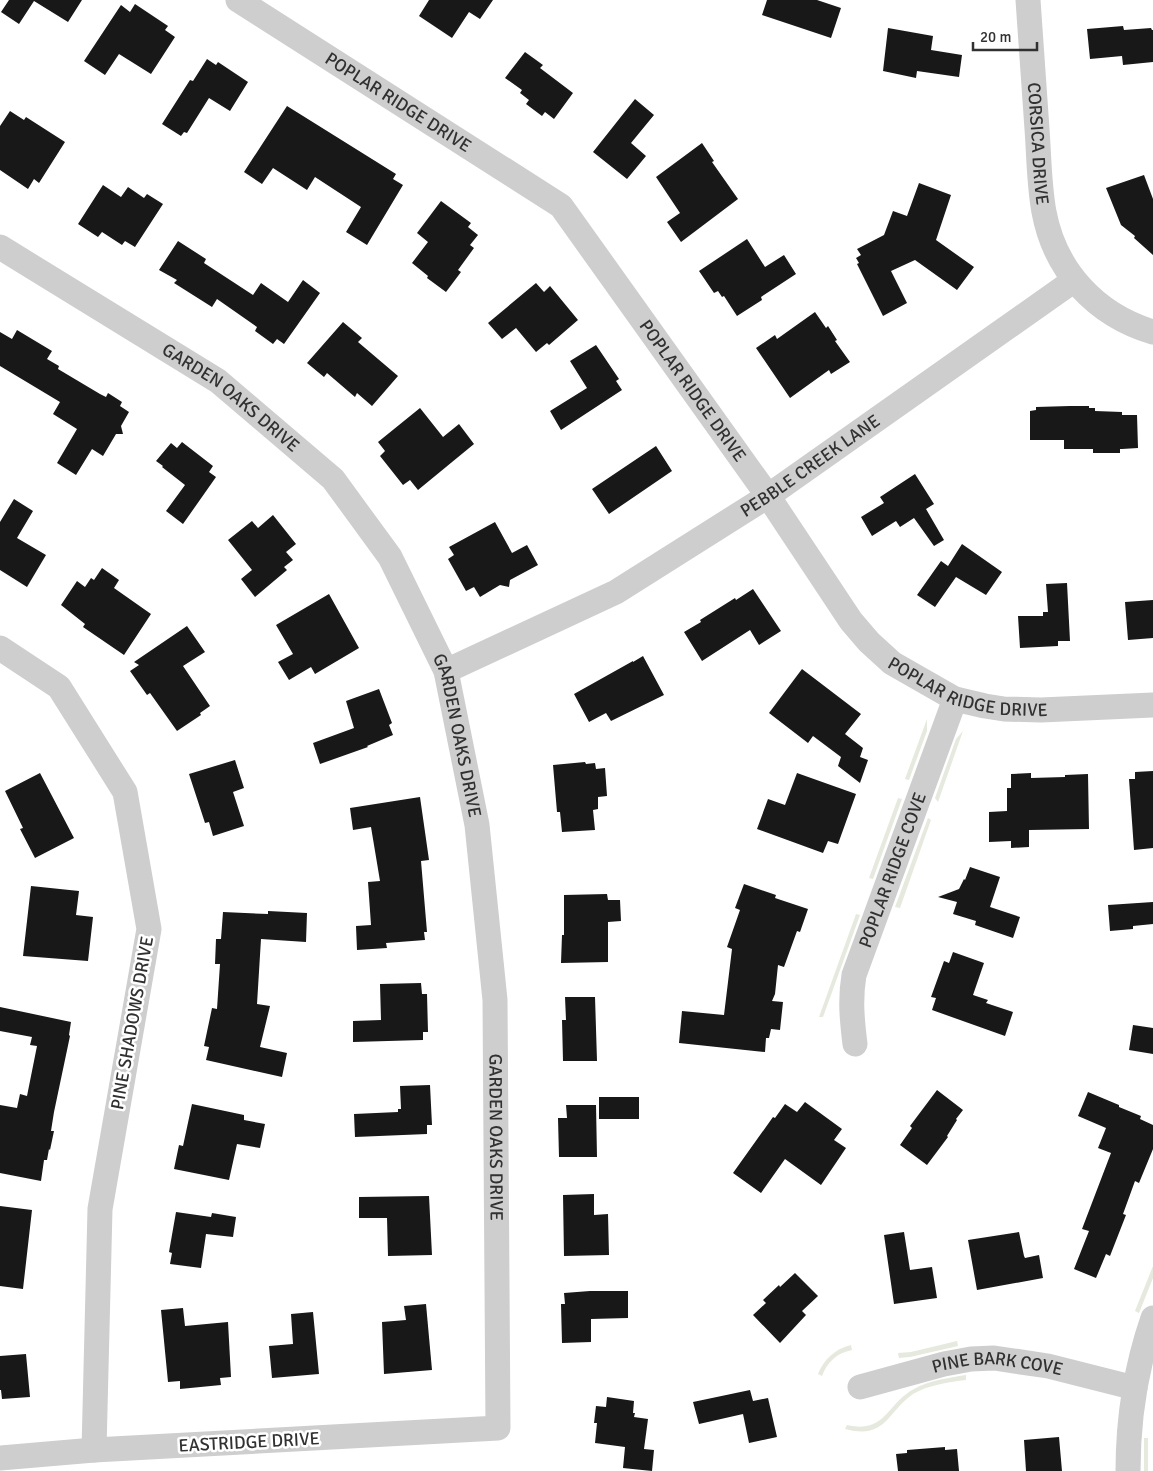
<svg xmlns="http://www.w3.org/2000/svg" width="1153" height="1471" font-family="Signika,sans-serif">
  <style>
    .green { fill: #e6e9dd }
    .building { fill: #181818 }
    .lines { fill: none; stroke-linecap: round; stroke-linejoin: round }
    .minor { stroke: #cecece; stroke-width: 25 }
    .labels { text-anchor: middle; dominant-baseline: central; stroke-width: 5; stroke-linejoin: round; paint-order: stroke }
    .street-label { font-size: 18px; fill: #313131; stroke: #fff }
  </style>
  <rect width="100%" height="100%" fill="#fff"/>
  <path class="green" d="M927,719V731L909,780L905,779Z
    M963,731L938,802L935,798L956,739Z
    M898,798L902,799L873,879L869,878Z
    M928,818L931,820L900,908L895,907Z
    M856,914L860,915L823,1017H819Z
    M1153,1266V1278L1139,1313L1135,1311Z
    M957,1341L958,1346L910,1357L899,1358L898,1353L911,1352Z
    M851,1345L852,1350C837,1353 827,1362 822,1376L818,1374C824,1359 835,1349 851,1345Z
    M966,1375V1380C949,1382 928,1385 913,1394C887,1412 886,1440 845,1429L847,1425C886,1434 886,1404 914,1389C929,1380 949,1378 966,1375Z
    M1144,1438H1148V1471H1144Z"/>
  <path class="building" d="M9,0H82L68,22L34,1L19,24L1,12Z
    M429,0H493L480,19L469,12L452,38L419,16Z
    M767,0H817L841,8L831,38L762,15Z
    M135,4L168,26L165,30L175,37L151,74L119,54L105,75L84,61L121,5L130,12Z
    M1123,26L1124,30L1151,28L1152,30H1153V62L1123,65L1122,56L1090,59L1087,29Z
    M888,28L933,36L931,50L962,55L959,77L917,71L916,78L883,71Z
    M525,52L543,65L540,68L573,93L554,119L545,112L542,116L526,104L529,100L520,93L522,90L505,78Z
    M207,59L216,65L218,62L248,82L230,111L209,98L187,133L184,132L181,136L162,124L190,80L193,81Z
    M635,99L654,115L631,143L646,156L627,179L593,152Z
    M287,106L396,174L393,179L403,185L367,245L346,232L361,207L315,177L307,190L273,168L262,184L244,172Z
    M10,111L24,120L26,117L65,142L39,183L34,179L28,189L0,170V126Z
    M702,143L714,161L712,162L738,199L681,242L667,222L680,213L656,177Z
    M1144,175L1153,199V255L1134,238L1135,236L1121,225L1106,188Z
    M919,183L951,195L936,240L974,267L957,290L915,260L891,271L907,303L883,316L857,264L859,263L856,258L861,255L857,249L884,235L893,211L907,216Z
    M103,185L121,197L128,187L144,198L147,194L163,204L135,247L125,241L122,245L102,232L98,237L78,224Z
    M441,201L471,223L468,227L478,235L470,245L474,248L458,270L461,272L446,292L427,278L428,276L412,263L428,242L417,233Z
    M747,239L765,267L784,255L796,274L761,297L762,300L737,316L724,296L722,297L718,291L714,293L699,271Z
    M178,241L206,259L204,263L253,295L261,283L288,302L303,280L320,293L284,344L277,339L273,344L255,331L257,327L217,299L212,307L174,283L177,280L159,270Z
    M536,283L544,292L550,286L578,320L549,345L547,343L536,352L516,328L502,339L488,323Z
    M815,312L826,328L828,326L837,340L835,341L850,362L831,374L829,370L790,398L756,348L775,335L777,339Z
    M343,322L362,338L358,342L398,376L372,406L357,393L355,397L327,373L324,377L307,363Z
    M17,330L52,351L47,359L59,366L58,369L100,394L106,397L108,393L122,402L120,406L129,412L121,426L123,434H116L103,456L92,449L76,475L57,463L77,429L53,414L60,402L0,366V332L12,339Z
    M596,345L619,379L616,381L622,390L561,430L550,411L587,388L570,361Z
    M1070,406H1089V408H1095V411L1122,412V415H1137L1138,448L1122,449H1120V453H1093V449H1064V440H1030V411L1036,410V407Z
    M420,408L443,437L459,424L474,444L418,490L410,480L403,485L380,456L385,451L378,442Z
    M182,442L213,466L209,472L216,477L183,524L166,511L185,485L162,467L163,466L156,461L171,443L177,448Z
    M656,446L672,471L609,514L592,489Z
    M915,474L934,504L926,509L944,540L934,546L914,518L900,527L896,521L872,536L861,517L884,503L880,497Z
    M14,499L33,511L17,538L46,555L27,587L0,570V522Z
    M273,515L296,544L286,552L293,560L284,567L287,570L255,597L241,579L252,570L228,540L252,521L258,528Z
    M495,522L512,553L527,545L538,565L510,580L509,587L500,585L480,597L474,587L466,591L448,559L454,555L449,547Z
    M962,544L1002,572L986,595L956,577L935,607L917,595L941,561L948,566Z
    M102,568L119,580L114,588L151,614L124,655L83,627L85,624L61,605L77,581L85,587L91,578L94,580Z
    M1067,583L1070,641H1058V646L1020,648L1018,616H1043V612H1048L1046,584Z
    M753,589L781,631L759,645L750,630L702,661L684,632L701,622L700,620L735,598L736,600Z
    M329,594L359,648L315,674L311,667L289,680L278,662L293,654L276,625Z
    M1153,600V638L1128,640L1125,602Z
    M187,626L205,652L183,666L210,706L200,713L201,715L177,731L150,693L147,695L130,671L139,665L134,662Z
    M643,656L664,695L611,721L606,713L589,722L574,694L633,661V662Z
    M802,669L861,714L845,734L863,748L860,757L868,760L860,783L838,766L841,757L813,736L808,743L769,713Z
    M379,689L392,723L389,725L393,735L367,746L368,747L320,764L313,743L354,728L346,701Z
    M235,760L244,788L233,792L244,826L213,836L209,822L205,823L189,774Z
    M585,762L586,764L595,763L596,769L605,768L607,796L598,797V809L593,810L595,830L562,832L560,812H557L553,765Z
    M1153,771V848L1134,850L1129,779H1135V772Z
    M40,773L74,838L35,858L20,829L23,828L5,791Z
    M797,773L856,794L838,844L828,841L823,853L757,829L768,799L785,805Z
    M1031,773V778L1065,777V775L1088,774L1089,829L1029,830V847L1011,848V841L989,842V812L1007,811V788H1011V774Z
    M420,797L429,860L421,861L427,932H424L425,940L386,943L387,948L357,950L356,926L371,925L368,882L380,881L371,827L353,830L350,808Z
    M970,867L1000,877L990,907L1020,917L1013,938L975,925L976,921L953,914L957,902L938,897L959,889L964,879L965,880Z
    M744,884L776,895L775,898L808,909L800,932L797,931L784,967L778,965L775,994L772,1001L783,1002L780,1030L771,1029L769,1038H766L765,1052L679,1043L682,1011L724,1015L732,949L727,947L740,910L735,908Z
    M31,886L79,891L76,915L93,917L88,961L23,956Z
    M607,894L608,900H620L621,921L608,922V962L561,963L562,935H564V895Z
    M1153,902V924L1133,926V929L1110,931L1108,905Z
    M268,911L307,913L306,942L261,939L257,1004L270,1006L260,1047L287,1053L282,1077L206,1060L209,1047L204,1046L212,1008L217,1009L220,964H215L216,939H221L223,912L268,914Z
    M953,952L984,963L973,995L988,1000L986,1003L1013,1012L1005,1036L932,1010L936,998L931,997L944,961L949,963Z
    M421,983L422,994H427L428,1032H423V1040L353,1042V1021L381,1020L380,984Z
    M565,997H595L597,1061H563L562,1020H566Z
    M0,1007L71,1022L69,1035L70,1036L54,1112L51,1131H54L50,1150L49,1149L47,1160H44L41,1181L0,1173V1105L17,1108L20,1094L27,1096L37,1046L30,1045L32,1037L0,1031Z
    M1133,1025L1153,1028V1054L1129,1050Z
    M430,1085L432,1125H427V1134L355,1137L354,1114L398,1112V1109H401L400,1086Z
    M937,1090L963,1110L956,1119L957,1120L947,1136L948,1137L927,1165L900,1145L912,1128L910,1126Z
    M1088,1092L1119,1105V1107L1141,1116L1140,1119L1153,1125V1149L1139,1183L1135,1181L1123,1214L1126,1215L1110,1256L1106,1254L1096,1278L1074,1269L1089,1231L1082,1229L1111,1153L1098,1148L1106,1128L1078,1116Z
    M599,1097H639V1119H599Z
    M805,1102L842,1129L834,1140L846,1148L821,1185L785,1159L761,1193L733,1173L773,1117L775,1118L785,1104L797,1112Z
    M192,1104L244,1115V1120L265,1124L260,1148L237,1144L229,1180L174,1169L179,1145L183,1146Z
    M566,1105H596L597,1157H559L558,1118H567Z
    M594,1194V1215L608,1214L609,1255L564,1256L563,1195Z
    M429,1196L432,1255L388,1256L387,1218H359V1197Z
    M0,1206L32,1210L23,1289L0,1286Z
    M176,1212L211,1217L212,1213L236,1217L233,1237L206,1234L201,1268L170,1264L172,1253L169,1252Z
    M904,1232L910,1270L932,1267L937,1298L894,1304L884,1235Z
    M1019,1232L1024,1256L1025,1258L1039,1255L1043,1278L977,1290L968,1240Z
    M795,1273L818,1296L802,1311L806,1315L780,1343L753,1315L766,1303L763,1300L779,1285L780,1287Z
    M590,1291H628V1318L591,1319V1342L562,1343L561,1304H565L564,1293Z
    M426,1304L432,1370L384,1374L382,1322L406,1320L404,1306Z
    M183,1308L185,1326L228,1322L231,1377L220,1378L221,1385L180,1389V1381L168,1382L161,1310Z
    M313,1312L319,1374L272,1378L269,1346L293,1344L291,1314Z
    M26,1354L30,1397L2,1399L1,1390H0V1356Z
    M750,1390L753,1401L768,1398L777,1437L749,1443L743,1414L699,1424L693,1402Z
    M607,1397L634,1401L633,1413H635L634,1417L648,1419L644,1449L654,1450L652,1471L623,1468L625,1447L595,1443L597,1423H594L596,1406L606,1407Z
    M1059,1437L1062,1471H1026L1024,1440Z
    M945,1447V1450L957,1449L959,1471H898L896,1454L907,1453V1450Z"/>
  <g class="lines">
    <g class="minor">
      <path id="s1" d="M238,0L561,206L768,496L851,621L869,642L892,663L955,699L985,706L1004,709L1041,710L1153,705"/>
      <path id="s2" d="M1028,0C1031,43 1034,86 1037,129C1039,156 1039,185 1044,212C1055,271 1096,315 1153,332"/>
      <path id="s3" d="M0,247L218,381L333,479L390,557L446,671L477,825L495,1000L498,1428L94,1450L0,1458"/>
      <path d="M0,648L59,687L125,792L149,929L100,1209L94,1450"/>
      <path id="s4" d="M446,671L616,592L768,496L1073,281"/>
      <path id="s5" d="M855,1044C852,1020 850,999 854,975L955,699"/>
      <path id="s6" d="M860,1387L944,1364L971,1359L994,1358L1048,1366L1135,1388"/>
      <path d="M1128,1471C1128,1419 1136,1367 1153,1318"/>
    </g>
  </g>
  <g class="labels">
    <g class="street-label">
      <text stroke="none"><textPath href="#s1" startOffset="190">POPLAR RIDGE DRIVE</textPath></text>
      <text stroke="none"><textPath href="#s2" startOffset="144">CORSICA DRIVE</textPath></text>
      <text stroke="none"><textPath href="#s1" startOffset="610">POPLAR RIDGE DRIVE</textPath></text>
      <text stroke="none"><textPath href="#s3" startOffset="276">GARDEN OAKS DRIVE</textPath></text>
      <text stroke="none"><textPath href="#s4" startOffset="419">PEBBLE CREEK LANE</textPath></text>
      <text stroke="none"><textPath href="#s1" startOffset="1030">POPLAR RIDGE DRIVE</textPath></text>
      <text stroke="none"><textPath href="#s3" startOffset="696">GARDEN OAKS DRIVE</textPath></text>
      <text stroke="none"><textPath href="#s5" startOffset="181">POPLAR RIDGE COVE</textPath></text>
      <text transform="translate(132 1023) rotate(-80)">PINE SHADOWS DRIVE</text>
      <text stroke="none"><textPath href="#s3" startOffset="1101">GARDEN OAKS DRIVE</textPath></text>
      <text stroke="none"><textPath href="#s6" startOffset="141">PINE BARK COVE</textPath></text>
      <text transform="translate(249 1442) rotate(-3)">EASTRIDGE DRIVE</text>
    </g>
  </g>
  <path d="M973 42v8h64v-8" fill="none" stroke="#313131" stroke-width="2.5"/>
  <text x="980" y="42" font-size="15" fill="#313131" stroke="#ffffff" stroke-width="4" paint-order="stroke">20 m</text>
</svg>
